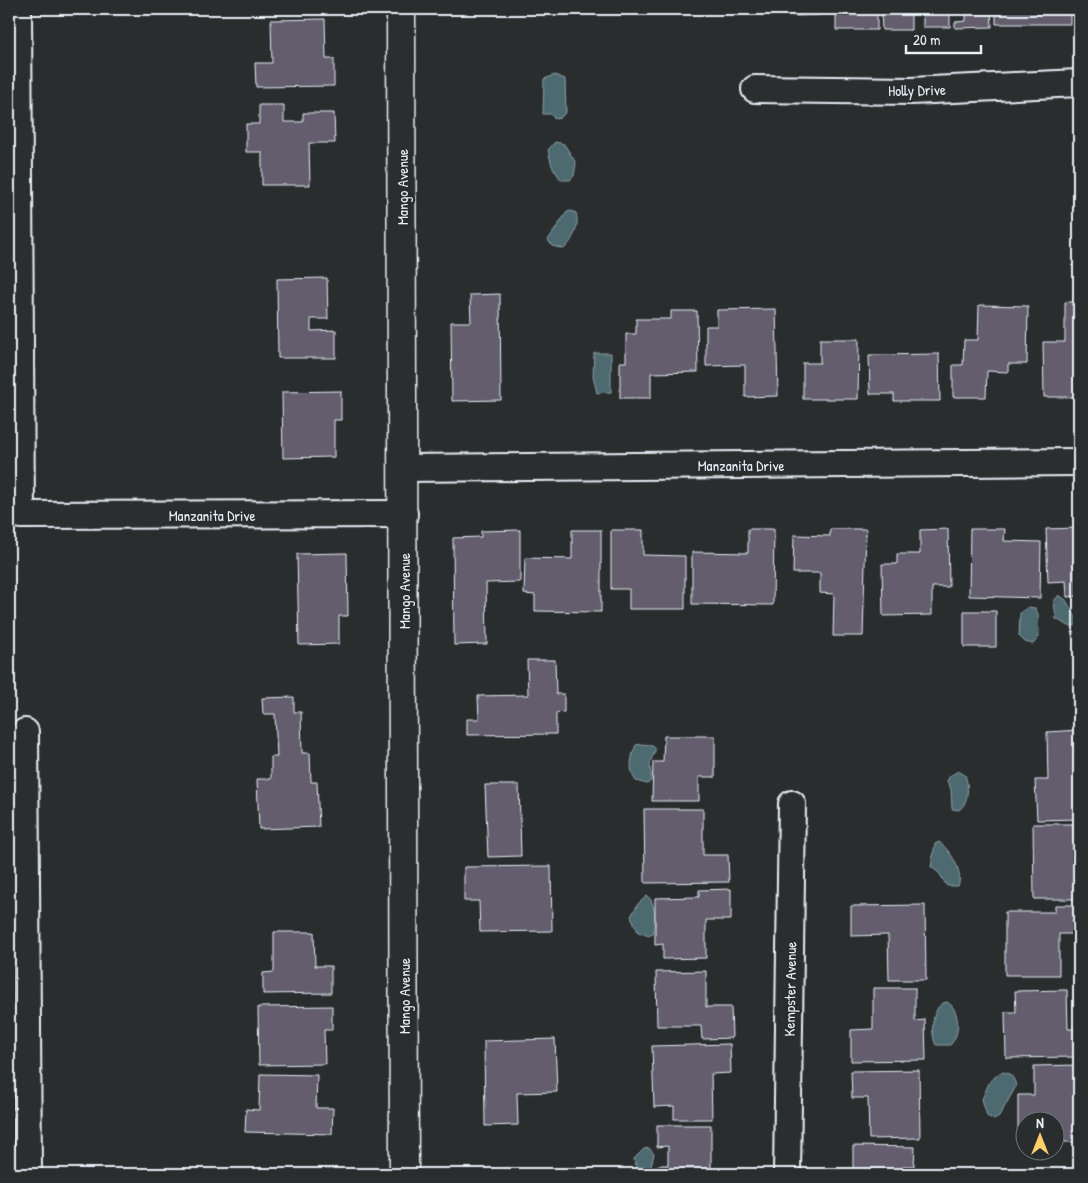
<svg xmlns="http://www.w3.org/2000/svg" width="1088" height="1183" font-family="'Patrick Hand',sans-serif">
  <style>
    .water { fill: #4d6a70; stroke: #8ba0a6 }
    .building { fill: #635d6e; stroke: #e8f1f8 }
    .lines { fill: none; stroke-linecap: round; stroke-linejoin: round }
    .street-casing { stroke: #e8f1f8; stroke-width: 30 }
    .secondary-casing { stroke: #e8f1f8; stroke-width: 31 }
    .street { stroke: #2a2d2e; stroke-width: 26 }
    .secondary { stroke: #2a2d2e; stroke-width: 28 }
    .labels { text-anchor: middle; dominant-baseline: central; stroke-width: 4.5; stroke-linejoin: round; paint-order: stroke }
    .street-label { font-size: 15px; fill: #e8f1f8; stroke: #2a2d2e }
  </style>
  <rect width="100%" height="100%" fill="#2a2d2e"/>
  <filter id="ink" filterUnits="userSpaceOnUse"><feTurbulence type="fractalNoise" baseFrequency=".02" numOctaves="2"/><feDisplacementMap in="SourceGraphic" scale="10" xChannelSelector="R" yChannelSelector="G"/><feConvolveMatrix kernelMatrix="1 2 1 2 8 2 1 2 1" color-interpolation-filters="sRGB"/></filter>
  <g filter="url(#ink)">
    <path class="water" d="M555,75L565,79L566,112L560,118L555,119L551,114H543L544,79Z
      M555,142L564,144L576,163L574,176L570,180H561L552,166L548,150Z
      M571,211L576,213C580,225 573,241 564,249L552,246L548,240L567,212Z
      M594,353H611V392L597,393L593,376Z
      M1059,595L1066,600L1078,621L1075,626H1069L1056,619L1054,601Z
      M1028,607L1035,608L1038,614L1039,637L1033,644L1025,642L1019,636L1020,613Z
      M642,744C665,746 651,753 650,765C650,771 652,776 651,781L647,784L636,781C628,770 631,756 636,745Z
      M958,771L965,775C969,785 969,803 959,810L952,809L951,789L947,781L950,776Z
      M939,842C951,851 964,872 958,886H947L939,873L931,867L935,844Z
      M647,896C656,901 656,923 653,933L649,936L638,932L631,916L638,904Z
      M947,1002C960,1009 961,1035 950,1045H936C930,1034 931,1004 947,1002Z
      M1001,1072C1010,1072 1014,1077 1016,1086L999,1117L994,1120L987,1116L982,1099L990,1081Z
      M649,1148L654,1154L651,1166L654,1174H638L634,1159L644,1149Z"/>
    <path class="building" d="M792,9H820V15L792,16Z
      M836,9H877V30H836Z
      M881,9H911V30H882Z
      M923,9H950V27H923Z
      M966,9H991L992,27L955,28V22L966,21Z
      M996,9H1070V24H996Z
      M325,19L326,59H334V86L256,87L255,63H272L271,20Z
      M259,105H284V122H303V113H334L335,143H309L310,185H262V152H246V124H259Z
      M327,278L328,319H311V331L336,330V358H278L277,279Z
      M500,294L501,400L452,401L451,322H471L470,295Z
      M1065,302H1079V397H1044L1043,342H1065Z
      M979,305L1028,306L1027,364H1008V372L987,371L986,397H953V365H963L964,340H978Z
      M776,309L778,396L745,397V365L706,366V326H717V310Z
      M671,311H697L698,372L651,373V398H620V362H626V334H636V319H671Z
      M820,339H859L858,399H803V363H820Z
      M939,354L940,401H894V394H870L869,355Z
      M341,391V420H334V457L283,458L282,392Z
      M1079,528V596L1067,597L1066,581L1048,582L1046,529Z
      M748,529H774L773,605L692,604V552L748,553Z
      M830,529H866L863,636H833L834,594L820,593V573H793L794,535L830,536Z
      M948,529L949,587H932V615L883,616L882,564H897V554H920V530Z
      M970,529H1005L1004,541L1041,542L1040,598L969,596Z
      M520,530V582L486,583L487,644L454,645L453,538L481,537V531Z
      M572,530H601V612L535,611V595L524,594L525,558L572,559Z
      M611,530H643V555L685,556V609H629V589H611Z
      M347,553L348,616H339V644L299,645L297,554Z
      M964,611H996V647H964Z
      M527,660H555L556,694H564V712L556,713V734L467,735V719H479L478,696L528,695Z
      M294,697V712H301L302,753H310L311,782H317L319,827L259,829L257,779H271V757H277L275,714H263L262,698Z
      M1079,730V819L1037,820L1035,780H1048L1047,732Z
      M664,736H715V777H699V801H652L653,762H663Z
      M485,785H519L521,856L488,857Z
      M644,809H703V855H728L729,882L645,883Z
      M1033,824H1073L1074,869H1079V899H1034Z
      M551,866L552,931L480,932L479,901H464V867Z
      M731,889V920H706V958L663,959V944L655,945V898L699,897V890Z
      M925,905L926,980H889L888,935L851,936V906Z
      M1055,905H1079V934H1059V975H1005V912H1055Z
      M274,932H314L315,966H331V993L263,994V973L274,972Z
      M706,971V1007H731L732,1038L702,1039L701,1026H657L656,972Z
      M873,988H915V1021L925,1020L926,1060L851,1061V1030L873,1029Z
      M1067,990L1068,1029H1079V1057L1006,1058L1005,1012H1016L1015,991Z
      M332,1006V1030H324L325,1064L259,1065L258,1007Z
      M555,1039L557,1092L517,1093L518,1125L485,1126L484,1041Z
      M730,1044L731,1073L711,1074L712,1119H674V1106L654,1107L652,1046Z
      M1079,1065V1142H1056V1120H1026V1142H1018V1095H1034V1066Z
      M919,1070L920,1138L869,1139L868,1098H852L851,1071Z
      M260,1074L317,1075L316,1108H333L332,1134L245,1132L246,1109L259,1110Z
      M657,1125H711V1171H732V1174H658V1165H668V1146L657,1147Z
      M853,1146L915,1147L914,1166H903V1174H853Z"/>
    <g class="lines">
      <defs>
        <path id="street" d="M18,9L21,515L404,514
          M755,89L911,91L1079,83
          M404,468L1079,462
          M25,732L28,1174
          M787,1174L792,804"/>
        <path id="secondary" d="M401,9L404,1174"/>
      </defs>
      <use href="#street" class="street-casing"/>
      <use href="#secondary" class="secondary-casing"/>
      <use href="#street" class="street"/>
      <use href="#secondary" class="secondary"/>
    </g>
  </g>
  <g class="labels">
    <g class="street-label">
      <text transform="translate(917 90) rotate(-1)">Holly Drive</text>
      <text transform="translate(402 187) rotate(-90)">Mango Avenue</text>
      <text x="741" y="465">Manzanita Drive</text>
      <text x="212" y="515">Manzanita Drive</text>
      <text transform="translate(404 591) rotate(-90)">Mango Avenue</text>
      <text transform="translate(790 989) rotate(-89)">Kempster Avenue</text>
      <text transform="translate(404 996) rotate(-90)">Mango Avenue</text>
    </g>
  </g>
  <rect width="1088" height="1183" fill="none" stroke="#2a2d2e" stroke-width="30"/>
  <rect x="15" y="15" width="1058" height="1153" fill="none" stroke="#e8f1f8" stroke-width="2" filter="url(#ink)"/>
  <g transform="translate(1040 1136)"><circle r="24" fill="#2a2d2e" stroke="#767b7f"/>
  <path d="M0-4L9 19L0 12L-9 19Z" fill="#ffd166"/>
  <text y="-8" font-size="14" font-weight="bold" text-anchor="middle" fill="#e8f1f8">N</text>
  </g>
  <path d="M906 45v8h75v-8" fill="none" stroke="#e8f1f8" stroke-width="2.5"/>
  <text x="913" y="45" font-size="15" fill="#e8f1f8" stroke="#2a2d2e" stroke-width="4" paint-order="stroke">20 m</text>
</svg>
